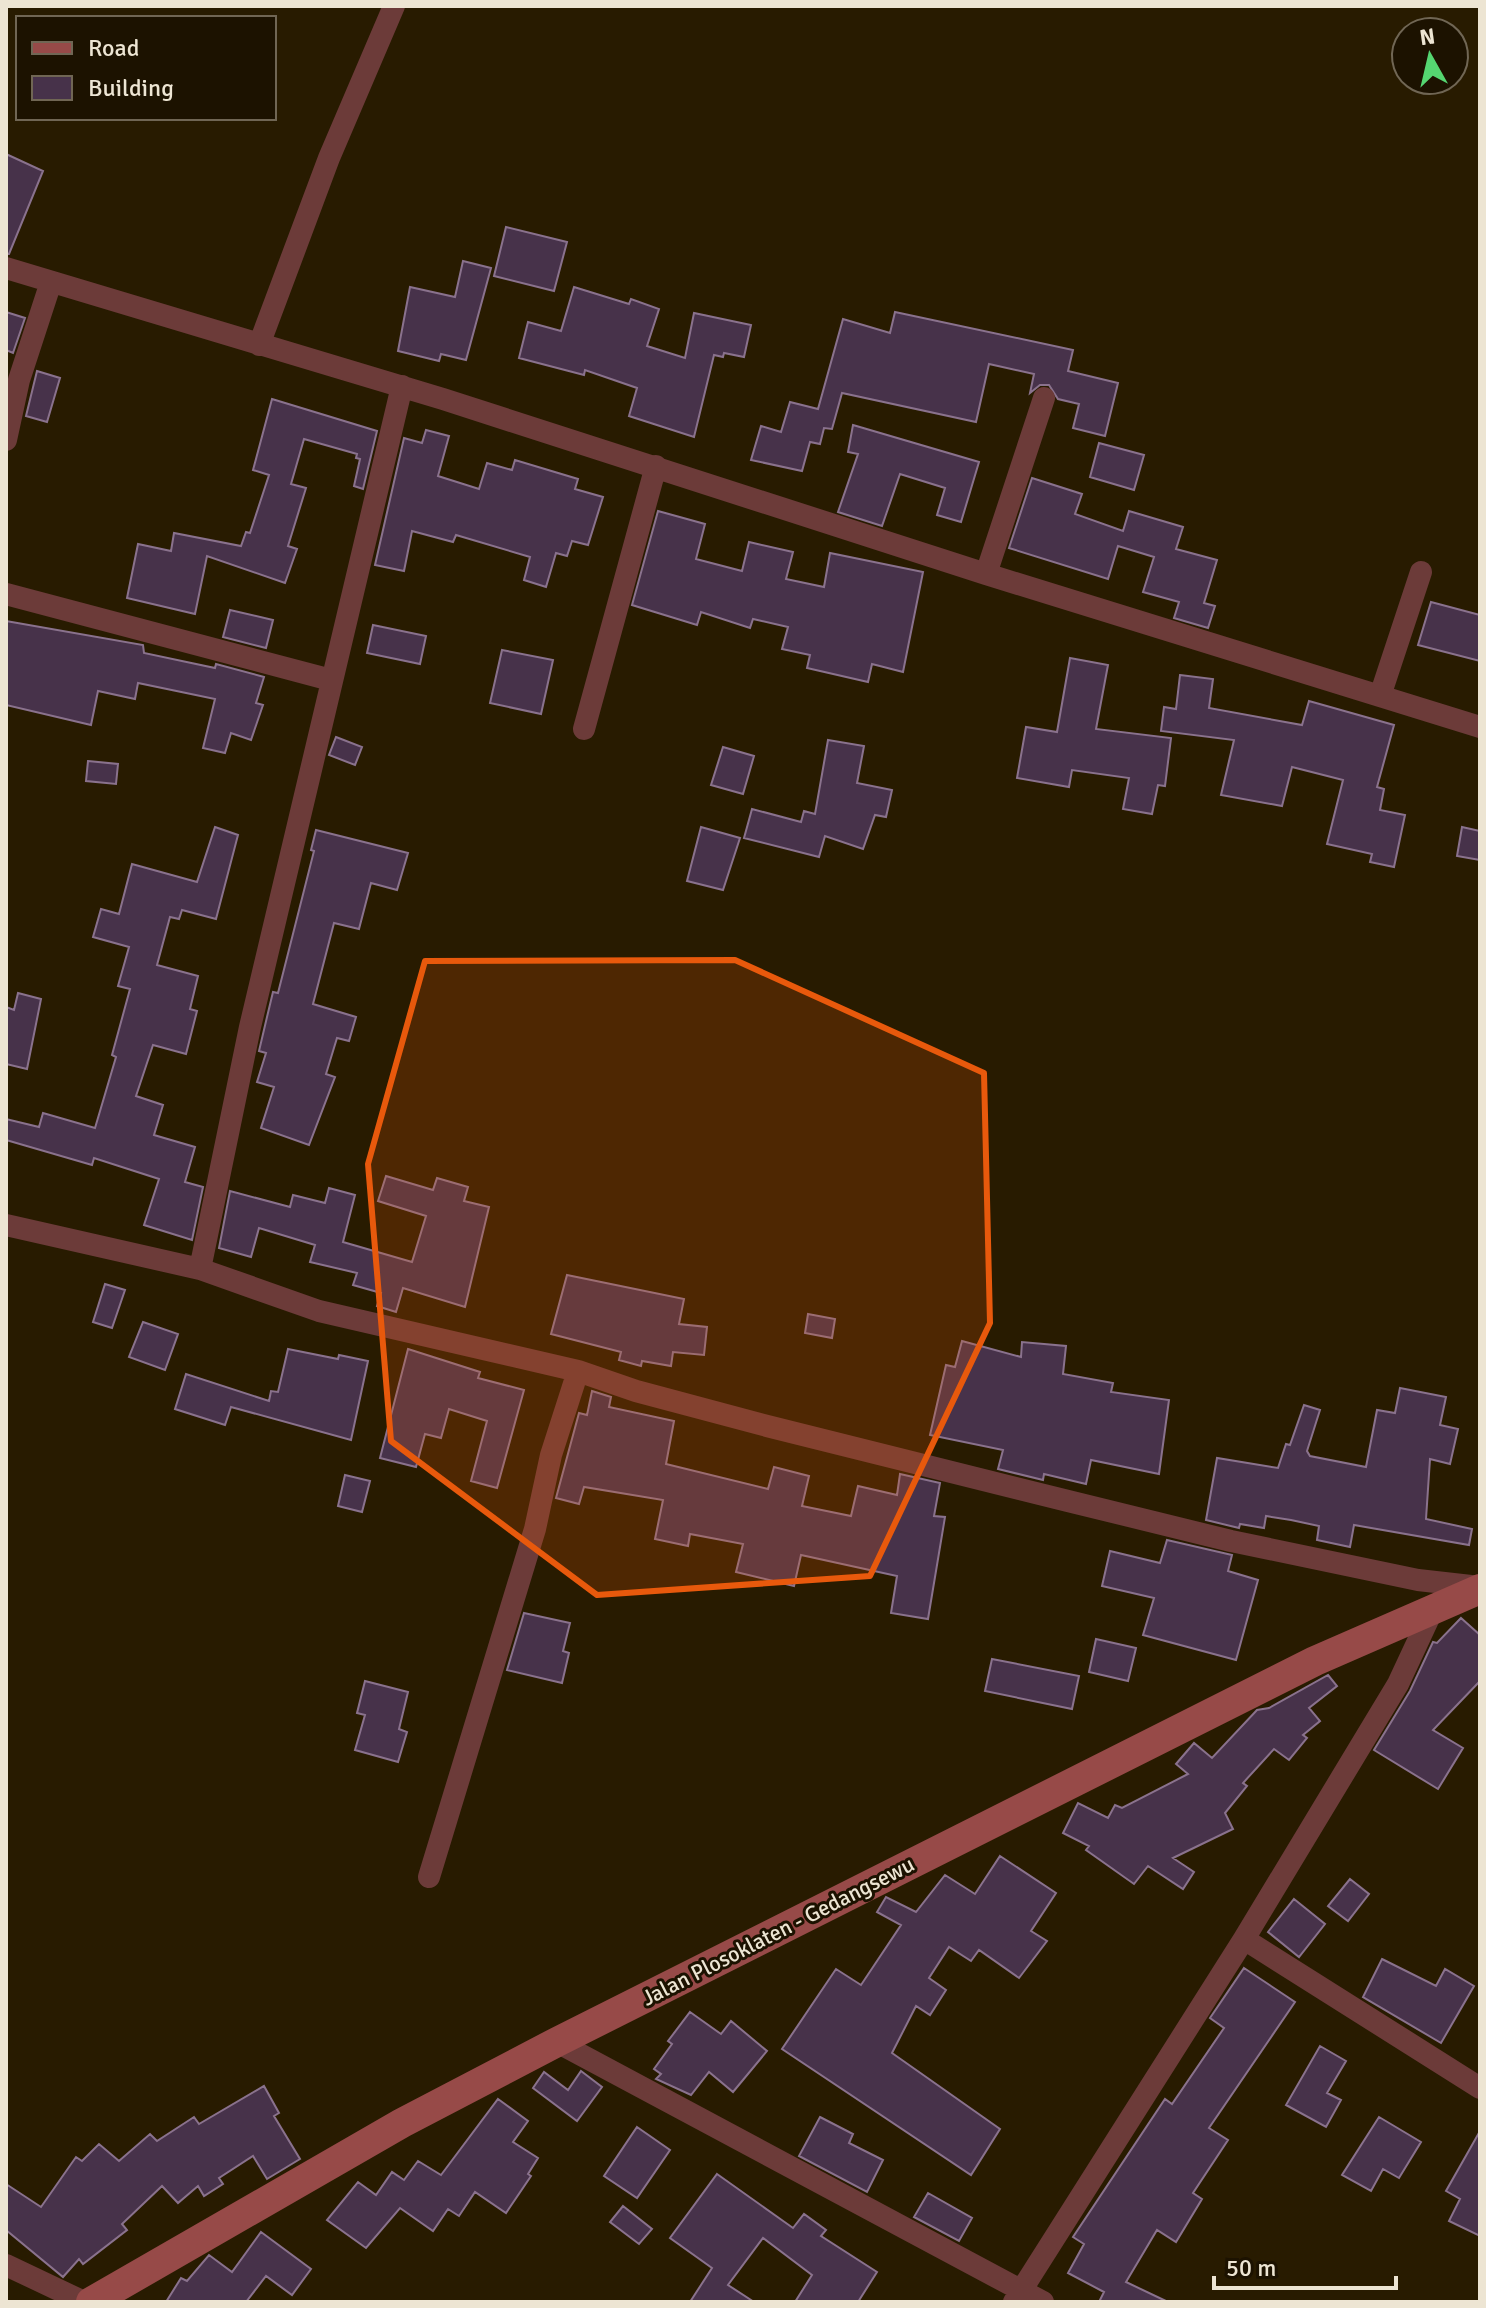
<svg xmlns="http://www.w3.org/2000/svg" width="1486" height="2308" font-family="Signika,sans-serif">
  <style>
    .building { fill: #47324a; stroke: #8a728d; stroke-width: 2 }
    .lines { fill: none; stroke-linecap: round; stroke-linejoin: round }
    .street { stroke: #6c3b39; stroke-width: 22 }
    .secondary { stroke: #974a48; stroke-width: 30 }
    .marked { fill: #e8590c; fill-opacity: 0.2; stroke: #e8590c; stroke-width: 6; stroke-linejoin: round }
    .labels { text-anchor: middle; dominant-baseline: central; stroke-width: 6; stroke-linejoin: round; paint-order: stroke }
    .street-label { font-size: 22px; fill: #ede5d3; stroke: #1c1200 }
  </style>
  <rect width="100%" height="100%" fill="#281b00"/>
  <path class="building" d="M6,154L43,171L9,254H6Z
    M506,227L567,242L554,291L494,276Z
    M463,261L491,268L466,360L441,354L439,361L398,351L410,287L455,297Z
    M574,287L629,304L631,299L659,309L647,346L685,358L694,313L751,325L744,357L724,353L723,357L714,355L694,437L629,416L637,388L585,370L584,375L519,358L528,322L561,331Z
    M6,312L25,318L13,353L6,350Z
    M895,312L1073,350L1068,371L1118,383L1105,436L1073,428L1079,404L1058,399L1049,385H1040L1030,393L1034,374L989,364L976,422L842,393L832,429L824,428L820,444L810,442L802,471L751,460L761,426L781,432L790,402L818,409L843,319L890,333Z
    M37,371L60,378L47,422L26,416Z
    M272,399L377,431L363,489L354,486L360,459L356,458L357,454L304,439L291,484L306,488L288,546L297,549L285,583L207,556L195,614L127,598L138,544L171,551L174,533L241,546L246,532L250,533L269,475L253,470Z
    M853,425L979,462L961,522L937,515L945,488L900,474L882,526L838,512L858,454L848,452Z
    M426,430L449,436L438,476L479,489L487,463L512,470L515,460L578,479L575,489L603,497L588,545L572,541L567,556L556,553L546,587L524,580L530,557L456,535L453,542L412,531L404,571L375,565L404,438L422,443Z
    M1099,443L1144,455L1134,490L1090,477Z
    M1032,478L1082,494L1075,514L1123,531L1129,511L1183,527L1176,549L1217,560L1204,603L1215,606L1208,628L1174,618L1179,602L1143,592L1154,557L1118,546L1108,579L1009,548Z
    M658,511L705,524L696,559L742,571L749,542L793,552L786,579L824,587L830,553L923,572L903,672L872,664L868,682L807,668L810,655L782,649L788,627L753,619L750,628L701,612L697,625L632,605Z
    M1431,602L1480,615V661L1418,645Z
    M230,610L273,620L266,648L223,637Z
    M6,621L143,645L144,653L215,668L216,664L264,677L256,703L263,705L251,740L231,733L225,753L203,748L215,699L138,683L135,699L98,691L91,725L6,705Z
    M373,625L426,636L420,664L367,653Z
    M502,650L553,660L541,714L490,703Z
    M1070,658L1108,665L1096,729L1171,738L1165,786L1158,785L1152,814L1123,809L1129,778L1072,770L1069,787L1017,778L1026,727L1057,732Z
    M1180,675L1213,679L1209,708L1302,725L1309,701L1394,725L1377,787L1384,789L1380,810L1405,815L1394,867L1370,862L1372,854L1327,844L1343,780L1292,767L1282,806L1221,795L1234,740L1161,731L1164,707L1176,709Z
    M336,737L362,747L355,765L329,755Z
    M828,740L864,746L857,783L892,790L886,817L875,815L863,849L825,836L819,857L744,838L752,809L801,822L804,811L815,814Z
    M723,747L754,756L743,794L711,785Z
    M88,761L118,764L116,784L86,781Z
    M215,827L238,835L216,919L182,910L179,919L170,917L157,965L198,976L190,1009L197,1011L186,1054L153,1045L136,1096L163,1105L154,1135L195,1147L185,1182L203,1187L192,1240L144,1225L159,1179L94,1158L92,1165L6,1140V1119L39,1127L43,1113L95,1128L116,1057L112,1055L130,989L118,986L129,947L93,937L101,909L119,914L132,864L197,882Z
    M701,827L740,838L723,890L687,881Z
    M1462,827L1480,831V860L1457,856Z
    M316,830L408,853L397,890L371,883L359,929L334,923L313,1004L356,1017L349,1041L337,1038L326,1074L335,1077L309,1145L261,1128L274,1087L257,1082L266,1053L259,1051L267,1017L273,992L278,993L314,851L311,850Z
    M18,993L41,999L27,1069L6,1064V1007L14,1010Z
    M386,1176L433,1190L437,1178L468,1187L464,1201L489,1207L465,1307L403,1288L396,1312L377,1306L381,1293L353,1285L357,1273L310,1262L315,1245L259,1228L251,1257L219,1248L230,1191L290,1207L293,1195L325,1203L329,1188L355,1195L343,1242L412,1262L426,1216L378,1201Z
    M567,1275L684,1299L679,1324L707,1327L704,1355L673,1352L671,1366L642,1361L641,1366L619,1360L621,1352L551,1334Z
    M105,1284L125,1290L112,1328L93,1322Z
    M808,1314L835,1319L832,1338L805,1333Z
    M143,1322L178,1334L165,1370L129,1357Z
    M962,1341L1021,1357L1022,1342L1066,1346L1063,1374L1113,1383L1111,1392L1169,1400L1159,1474L1091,1460L1086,1484L1044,1474L1043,1480L998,1469L1003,1450L930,1435L946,1365L955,1367Z
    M288,1349L338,1359L339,1355L368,1361L351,1440L231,1407L225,1425L175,1409L186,1374L269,1401L271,1391L278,1392Z
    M408,1349L480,1372L478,1378L524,1390L497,1488L471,1481L487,1421L449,1409L441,1438L425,1434L416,1467L380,1458Z
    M1400,1388L1446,1397L1440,1425L1458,1429L1450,1464L1430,1459L1426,1519L1472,1529L1469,1545L1354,1525L1350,1547L1317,1540L1319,1526L1291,1520L1266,1516L1264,1528L1240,1524L1239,1528L1206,1520L1217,1458L1278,1468L1286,1444L1290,1445L1304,1405L1320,1410L1307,1451L1310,1456L1366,1467L1377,1410L1395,1413Z
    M592,1391L611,1397L609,1407L674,1421L666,1464L768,1489L774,1467L809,1476L802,1506L851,1516L858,1486L897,1495L900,1474L940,1483L934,1516L945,1517L928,1619L891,1613L897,1576L801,1555L794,1586L736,1572L743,1544L690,1534L688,1546L655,1539L663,1500L584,1487L579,1504L556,1498L579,1413L587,1415Z
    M345,1475L370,1481L362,1512L338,1506Z
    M1167,1540L1232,1555L1228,1571L1258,1580L1236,1660L1143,1635L1154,1598L1102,1586L1110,1551L1160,1563Z
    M524,1613L570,1623L563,1651L569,1653L562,1683L507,1670Z
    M1461,1618L1480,1635V1681L1433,1730L1463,1748L1438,1789L1374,1750L1410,1691L1433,1642L1437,1643Z
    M1096,1639L1136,1648L1128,1681L1089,1672Z
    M992,1659L1079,1676L1072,1709L985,1691Z
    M1328,1675L1337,1686L1309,1708L1320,1721L1303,1735L1307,1738L1289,1760L1274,1749L1243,1783L1247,1786L1225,1813L1233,1829L1173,1858L1194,1872L1183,1889L1148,1866L1134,1884L1086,1850L1089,1846L1063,1833L1078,1803L1108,1818L1115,1805L1122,1808L1188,1774L1176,1764L1194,1743L1212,1758L1257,1710L1269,1708Z
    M365,1681L408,1692L399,1729L407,1732L398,1762L355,1750L365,1715L357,1713Z
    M1000,1856L1056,1893L1031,1931L1047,1941L1019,1978L979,1950L971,1961L949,1947L929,1978L946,1990L930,2015L916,2006L892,2053L1000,2129L971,2175L782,2049L836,1969L861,1985L901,1925L877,1912L886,1897L916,1912L945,1875L975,1894Z
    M1350,1879L1369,1894L1348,1921L1328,1906Z
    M1294,1899L1325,1924L1299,1957L1268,1932Z
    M1382,1959L1436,1986L1445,1969L1474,1986L1441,2043L1363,1997Z
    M1244,1968L1295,2002L1209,2128L1228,2140L1193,2193L1202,2199L1176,2242L1157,2230L1126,2282L1168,2302H1099L1104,2292L1068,2273L1084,2244L1073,2237L1165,2099L1172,2104L1224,2028L1210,2018Z
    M690,2012L721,2034L731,2021L767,2051L733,2092L709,2072L691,2095L656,2079L661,2074L654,2069L672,2044L668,2041Z
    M1320,2046L1346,2061L1327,2093L1341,2100L1326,2127L1286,2105Z
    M581,2071L602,2087L577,2121L533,2088L544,2072L568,2090Z
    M264,2086L279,2113L274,2116L300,2159L267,2179L253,2156L219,2178L223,2184L204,2196L198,2186L178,2203L162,2186L122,2224L127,2230L83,2264L79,2259L63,2277L6,2230V2184L41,2207L76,2157L82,2161L99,2144L119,2161L150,2134L157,2141L194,2117L199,2124Z
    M498,2099L528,2121L513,2142L538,2158L528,2174L531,2176L506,2213L475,2192L459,2216L448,2209L433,2231L400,2208L366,2248L327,2220L358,2182L376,2195L392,2172L404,2180L418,2161L441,2175Z
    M820,2117L853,2134L849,2143L883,2160L867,2192L799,2156Z
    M1379,2117L1421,2142L1399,2178L1383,2169L1371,2191L1342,2175Z
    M637,2127L670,2150L637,2198L604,2176Z
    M1480,2131V2236L1449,2221L1460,2199L1446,2191Z
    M717,2174L793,2228L804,2214L826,2230L821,2236L877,2272L858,2302H795L812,2275L763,2238L728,2285L754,2302H690L712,2268L670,2238Z
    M928,2193L972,2218L959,2241L914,2217Z
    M623,2206L652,2229L639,2244L610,2222Z
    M261,2232L311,2269L292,2295L266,2276L246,2302H166L181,2278L187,2281L209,2255L232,2272Z"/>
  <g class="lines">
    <path class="street" d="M6,268L443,399L986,574L1480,727
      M259,345L329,158L394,6
      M6,440L19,380L51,282
      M986,574L1044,398
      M6,594L331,680
      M1380,696L1421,572
      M584,729L656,466
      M6,1225L200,1269L319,1311L578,1371L636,1391L767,1426L1068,1501L1231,1541L1418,1580L1480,1587
      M200,1269L250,1027L402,386
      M429,1877L535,1529L551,1455L578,1371
      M1244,1939L1480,2088
      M557,2042L1043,2302
      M6,2265L84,2302
      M1014,2302L1244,1939L1398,1684L1433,1609"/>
    <path class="secondary" d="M91,2302L402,2123L557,2042L1315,1661L1480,1589"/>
  </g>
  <path class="marked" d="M735,960L984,1073L990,1323L870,1576L597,1595L391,1441L368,1164L425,961Z"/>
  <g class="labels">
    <g class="street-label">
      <text transform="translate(778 1931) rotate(-27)">Jalan Plosoklaten - Gedangsewu</text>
    </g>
  </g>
  <rect width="1486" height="2308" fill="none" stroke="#ede5d3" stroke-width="16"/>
  <rect x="16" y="16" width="260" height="104" fill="#1c1200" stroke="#706654" stroke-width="2"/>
  <rect x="32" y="42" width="40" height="12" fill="#974a48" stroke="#706654" stroke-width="2"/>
  <text x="88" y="56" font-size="24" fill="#ede5d3">Road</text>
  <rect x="32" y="76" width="40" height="24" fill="#47324a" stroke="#706654" stroke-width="2"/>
  <text x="88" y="96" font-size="24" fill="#ede5d3">Building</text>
  <g transform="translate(1430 56) rotate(352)"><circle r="38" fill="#1c1200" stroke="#706654" stroke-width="2"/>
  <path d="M0-6L14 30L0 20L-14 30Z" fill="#55d671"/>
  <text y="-12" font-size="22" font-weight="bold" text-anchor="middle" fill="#ede5d3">N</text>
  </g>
  <path d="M1214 2276v12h182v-12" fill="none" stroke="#ede5d3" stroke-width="4"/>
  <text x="1226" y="2276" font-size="24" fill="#ede5d3" stroke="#1c1200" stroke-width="6" paint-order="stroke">50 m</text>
</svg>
